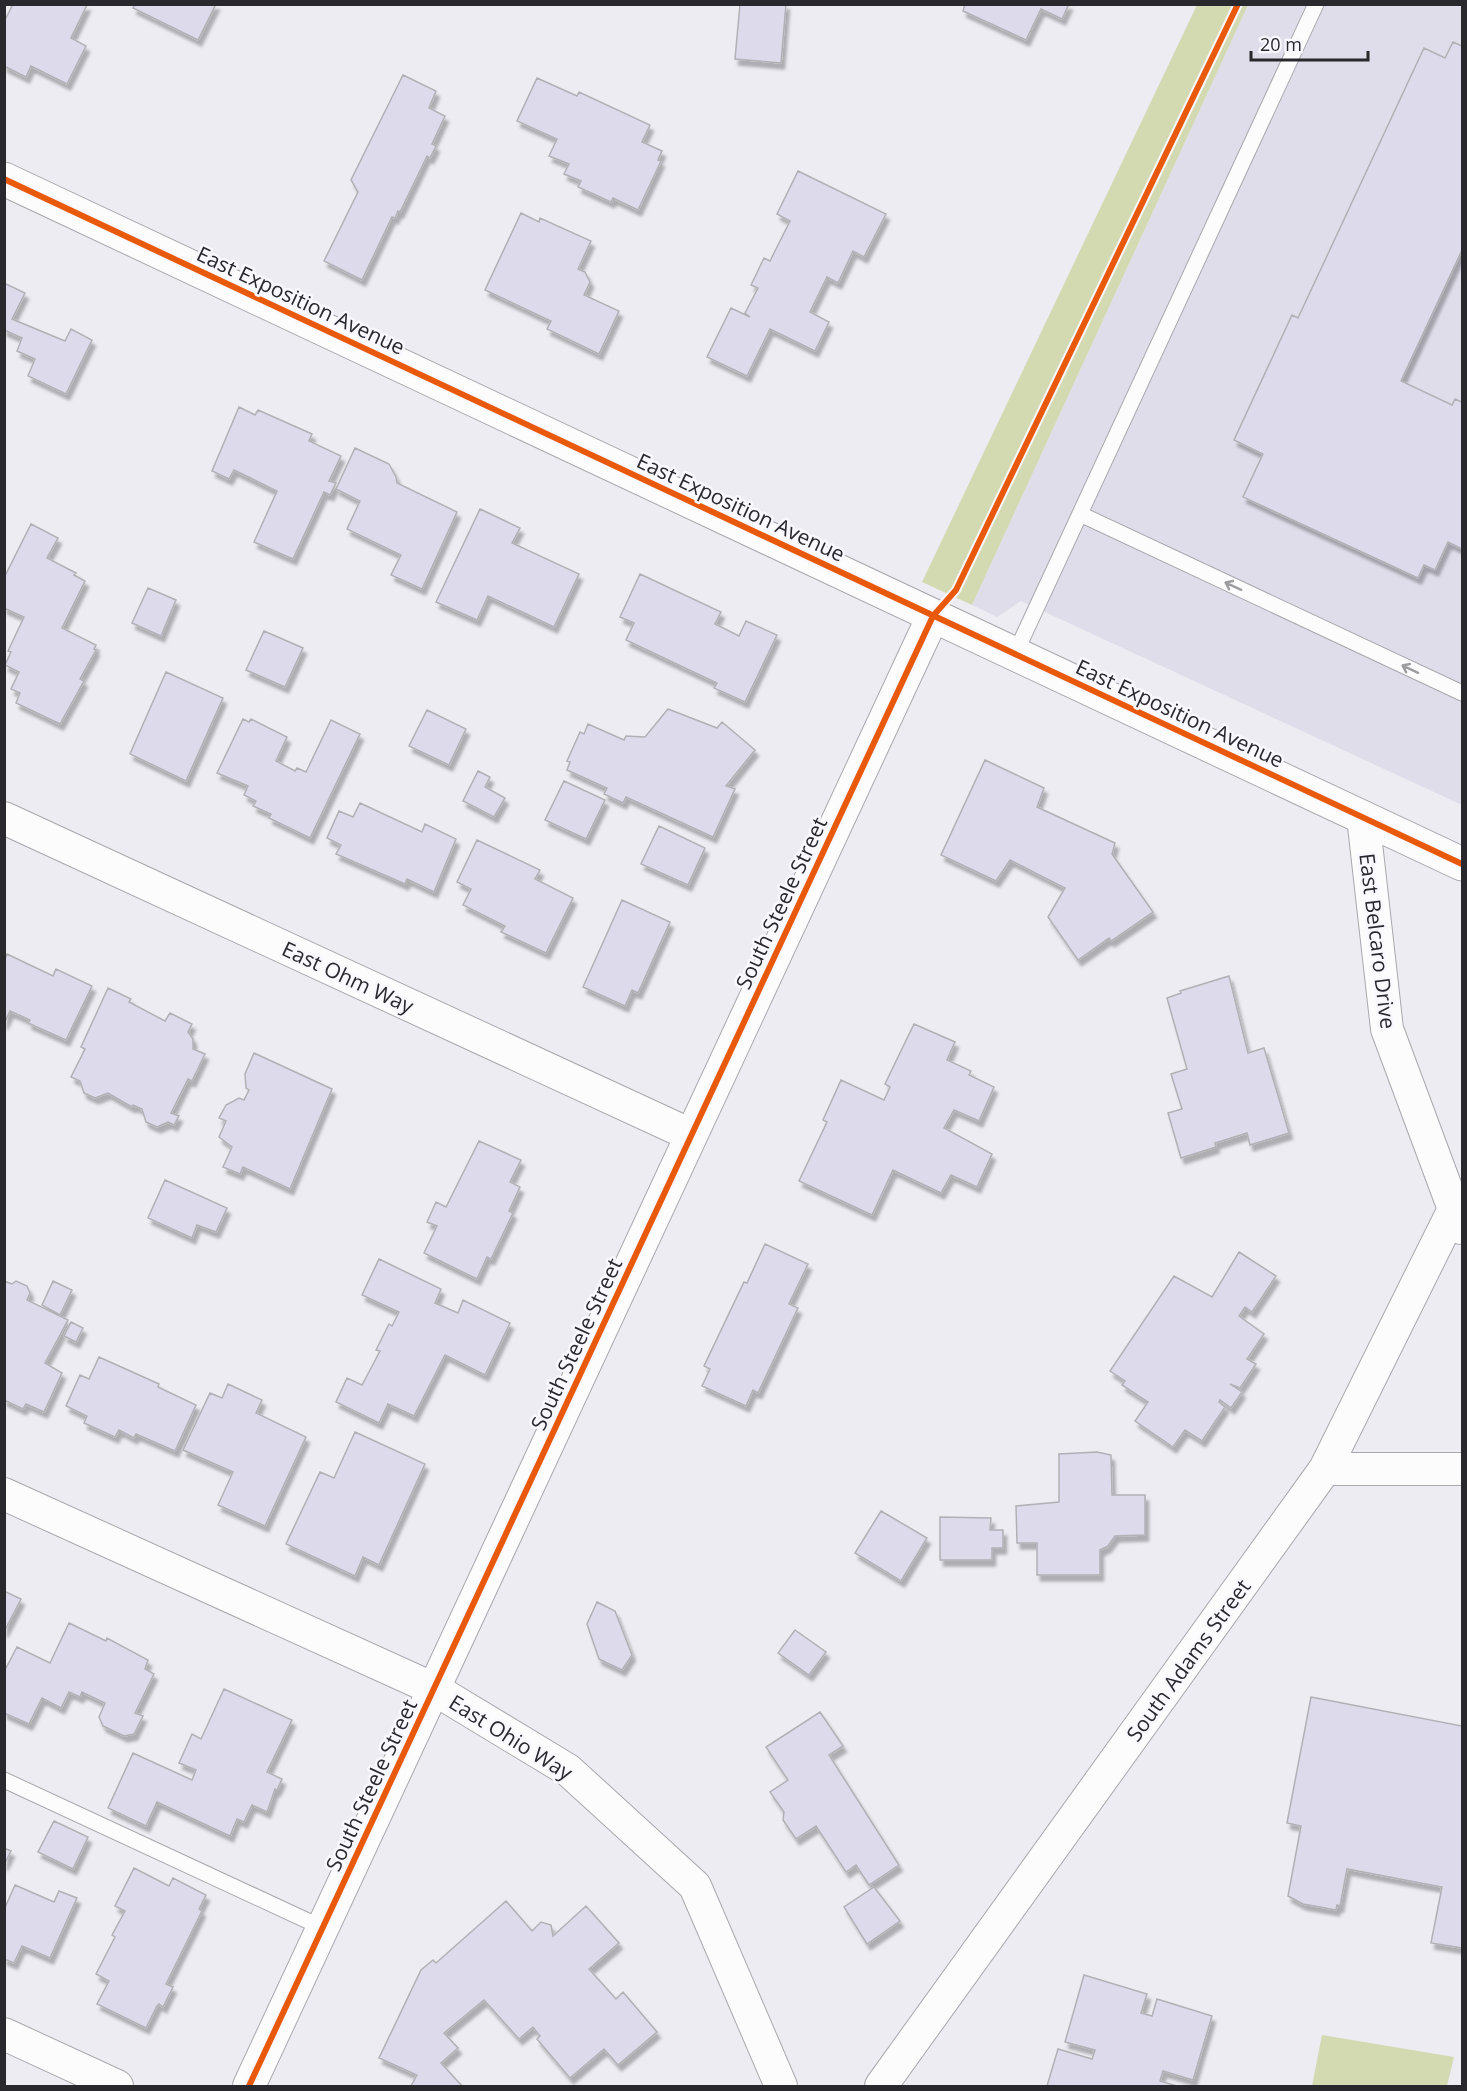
<svg xmlns="http://www.w3.org/2000/svg" width="1467" height="2091" font-family="'Open Sans',sans-serif">
  <style>
    .built { fill: #dedde9 }
    .green { fill: #d3dab2 }
    .building { fill: #dddaec; stroke: #b1b1b5; stroke-width: 1.5; filter: url(#shadow) }
    .lines { fill: none; stroke-linecap: round; stroke-linejoin: round }
    .service-casing { stroke: #a9a8ad; stroke-width: 17 }
    .minor-casing { stroke: #a9a8ad; stroke-width: 34 }
    .tertiary-casing { stroke: #a9a8ad; stroke-width: 35 }
    .service { stroke: #fcfcfd; stroke-width: 15 }
    .minor { stroke: #fcfcfd; stroke-width: 32 }
    .tertiary { stroke: #fcfcfd; stroke-width: 33 }
    .cycleway-casing { stroke: #f8f8fe; stroke-width: 10 }
    .cycleway { stroke: #e8590c; stroke-width: 6 }
    .oneway { stroke: #9d9d9f }
    .labels { text-anchor: middle; dominant-baseline: central; stroke-width: 5; stroke-linejoin: round; paint-order: stroke }
    .street-label { font-size: 21px; fill: #29292d; stroke: #f8f8fe }
  </style>
  <defs>
    <filter id="shadow"><feDropShadow dx="3.5" dy="6" stdDeviation="1.5" flood-color="#0004"/></filter>
  </defs>
  <rect width="100%" height="100%" fill="#edecf2"/>
  <path class="built" d="M1248,5H1462V805L1021,601L997,617L972,605Z"/>
  <path class="green" d="M1197,5H1248L972,605L922,582Z
    M1322,2035L1454,2057L1447,2086H1312Z"/>
  <path class="building" d="M13,4L87,5L71,38L86,46L67,84L31,66L26,77L4,66V22Z
    M135,4H216L198,40L133,8Z
    M740,4H786L781,63L735,59Z
    M965,4H1069L1062,19L1041,9L1026,40L963,11Z
    M1453,42L1462,46V250L1401,381L1452,405L1455,399L1462,402V549L1448,542L1435,570L1424,565L1418,578L1243,497L1263,454L1234,440L1292,315L1298,318L1424,48L1445,58Z
    M403,75L436,91L429,108L445,116L432,144L436,146L430,158L427,156L400,212L398,211L395,218L392,217L362,280L324,261L358,192L351,180Z
    M537,78L577,96L579,92L650,125L642,142L662,151L658,160L661,161L638,210L613,198L611,202L578,187L581,181L564,174L569,164L549,156L557,139L517,121Z
    M798,171L886,214L864,257L853,251L838,283L827,277L810,312L829,322L815,351L770,329L747,376L707,357L731,308L750,317L745,313L758,288L751,285L764,258L770,261L790,221L777,214Z
    M521,213L539,222L540,218L591,241L578,269L585,272L590,282L584,295L619,311L599,354L547,329L551,321L485,290Z
    M4,283L25,293L12,319L65,341L71,329L92,340L66,394L28,376L35,359L17,351L22,338L4,330Z
    M239,407L255,415L258,410L312,434L309,441L341,456L329,481L336,483L330,495L324,492L293,559L254,542L277,491L234,470L229,479L212,471Z
    M355,448L389,464L396,477L397,483L457,512L422,589L391,575L401,555L347,529L360,501L336,489Z
    M480,509L520,528L512,543L579,574L554,627L488,596L477,620L436,602Z
    M31,524L58,538L47,558L76,573L74,575L85,581L62,628L96,645L94,649L96,650L80,679L84,681L60,724L16,703L20,693L11,689L19,672L5,665L11,652L8,651L24,617L4,608V578Z
    M640,574L721,612L715,624L739,636L746,621L777,635L745,702L714,688L717,683L626,640L634,623L620,617Z
    M148,588L176,600L161,636L132,623Z
    M264,631L303,648L285,687L246,670Z
    M166,672L223,698L186,781L130,754Z
    M668,709L717,728L722,722L755,750L726,786L735,789L713,837L626,797L623,803L604,794L607,788L567,770L570,762L567,761L580,732L584,734L588,724L624,740L626,736L645,737Z
    M427,710L466,729L449,765L409,746Z
    M243,719L249,722L251,719L287,737L276,761L295,771L297,768L306,772L331,720L360,734L310,838L269,818L271,814L253,806L256,801L244,795L248,786L217,773Z
    M985,760L1044,788L1037,807L1115,843L1112,854L1153,912L1111,941L1109,938L1078,960L1048,917L1065,888L1010,860L996,881L941,855Z
    M478,771L490,777L485,787L505,798L494,817L463,801Z
    M564,781L605,800L586,839L545,820Z
    M360,803L422,832L425,824L456,839L434,892L407,879L405,884L336,854L341,845L327,838L339,811L353,817Z
    M659,826L705,848L688,885L641,864Z
    M477,840L540,870L535,879L573,898L546,953L501,932L505,926L463,905L471,889L457,882Z
    M622,900L670,922L638,993L632,990L625,1006L583,987Z
    M7,954L53,976L56,969L92,986L66,1040L28,1023L30,1020L10,1011L4,1024V961Z
    M1229,976L1248,1053L1264,1048L1289,1133L1250,1145L1247,1133L1215,1143L1216,1147L1181,1158L1168,1113L1182,1109L1171,1074L1187,1069L1167,998L1181,993L1180,991Z
    M108,988L131,999L129,1002L165,1021L170,1013L192,1024L188,1032L193,1039V1049L205,1054L192,1081L188,1079L171,1113L179,1116L174,1125L168,1122L157,1127L146,1122L142,1109L133,1105L132,1107L108,1093L95,1098L84,1093L80,1081L71,1077L85,1049L81,1047Z
    M914,1024L955,1042L947,1060L971,1071L969,1075L994,1087L979,1121L954,1110L944,1128L992,1154L977,1187L951,1175L941,1193L893,1170L872,1215L799,1181L827,1122L823,1120L841,1080L884,1100L890,1087L885,1084Z
    M254,1053L332,1089L290,1189L243,1167L240,1174L223,1167L232,1147L219,1137L226,1121L219,1118L226,1105L239,1098L244,1100L249,1090L246,1088L245,1074Z
    M479,1141L521,1160L510,1182L520,1187L509,1211L513,1213L491,1259L487,1257L477,1279L424,1253L437,1226L427,1222L436,1202L446,1207Z
    M165,1180L227,1208L216,1232L197,1225L192,1238L148,1218Z
    M765,1244L808,1264L789,1304L798,1308L758,1393L753,1390L746,1406L702,1386L710,1369L704,1366L744,1282L747,1283Z
    M1239,1252L1276,1276L1252,1312L1245,1307L1239,1316L1264,1334L1247,1359L1256,1364L1240,1388L1230,1384L1242,1392L1231,1408L1220,1400L1219,1402L1225,1407L1202,1441L1185,1430L1173,1447L1135,1421L1148,1402L1122,1385L1125,1381L1110,1371L1174,1276L1212,1297Z
    M379,1259L441,1289L435,1303L458,1313L463,1300L510,1323L485,1375L445,1355L414,1416L388,1404L379,1423L336,1402L347,1378L362,1385L380,1351L376,1350L389,1324L392,1326L399,1312L362,1295Z
    M4,1281L12,1284L16,1281L27,1286L30,1293L27,1300L68,1320L45,1363L62,1373L44,1412L26,1404L23,1409L4,1400Z
    M53,1281L72,1290L60,1315L42,1305Z
    M71,1322L83,1328L76,1342L64,1336Z
    M99,1357L159,1384L158,1387L196,1405L175,1451L136,1434L134,1438L119,1430L115,1437L84,1423L87,1416L66,1406L80,1375L89,1379Z
    M228,1384L262,1400L256,1413L306,1437L265,1526L218,1505L233,1472L183,1450L210,1393L222,1398Z
    M355,1432L425,1464L379,1565L363,1557L355,1576L286,1544L320,1472L334,1478Z
    M1097,1452L1111,1455L1112,1495H1145V1535L1115,1536L1108,1546L1100,1550V1575H1037V1543H1017L1016,1506L1059,1502V1454Z
    M881,1511L927,1538L901,1581L855,1553Z
    M940,1517L991,1518L990,1530H1003V1548H992V1560H940Z
    M4,1591L21,1599L4,1632Z
    M597,1602L615,1611L632,1655L622,1670L599,1659L587,1624Z
    M69,1623L106,1641L107,1638L148,1660L145,1669L154,1674L135,1713L143,1716L134,1734L124,1736L103,1726L99,1717L105,1703L82,1692L80,1697L69,1692L61,1708L42,1698L29,1724L4,1713V1672L17,1647L50,1663Z
    M795,1630L826,1652L809,1675L778,1653Z
    M224,1689L292,1720L267,1772L282,1779L277,1790L275,1789L267,1812L252,1805L244,1822L237,1819L230,1836L157,1802L146,1826L108,1808L133,1753L192,1780L196,1770L179,1763L192,1734L201,1739Z
    M1311,1697L1462,1726V1948L1431,1943L1442,1887L1347,1869L1340,1906L1337,1905L1336,1910L1303,1904L1288,1896L1301,1826L1287,1823Z
    M820,1712L843,1746L829,1755L899,1865L869,1885L856,1865L846,1872L816,1826L796,1839L783,1820L784,1812L770,1792L788,1780L766,1747Z
    M54,1821L88,1837L73,1869L38,1852Z
    M4,1848L11,1851L4,1865Z
    M134,1868L169,1886L173,1878L206,1895L199,1909L202,1911L166,1984L173,1987L163,2007L159,2004L157,2006L146,2028L97,2004L109,1981L96,1974L115,1937L112,1935L125,1911L115,1906Z
    M15,1885L54,1902L59,1891L77,1898L50,1958L22,1946L14,1963L4,1959V1910Z
    M874,1887L900,1921L867,1944L844,1907Z
    M506,1901L532,1931L541,1922L551,1925L553,1936L586,1906L619,1943L589,1969L616,1999L623,1992L657,2032L618,2065L604,2049L570,2078L537,2039L540,2036L533,2027L519,2039L484,2000L444,2033L458,2048L441,2063L462,2086H411L417,2075L379,2058L421,1970L433,1960L436,1963Z
    M1084,1975L1147,1994L1141,2013L1152,2016L1157,1999L1212,2016L1193,2080L1163,2071L1160,2081L1177,2086H1047L1058,2049L1092,2059L1095,2050L1065,2042Z"/>
  <g class="lines">
    <defs>
      <path id="service" d="M1080,514L1462,693
        M1015,654L1316,4
        M4,1780L323,1928"/>
      <path id="minor" d="M1363,817L1387,1029L1461,1228
        M4,818L691,1135
        M1325,1469H1462
        M4,1494L434,1689L568,1770L695,1886L781,2086
        M4,2034L117,2086
        M249,2086L933,616
        M881,2086L1325,1469L1454,1209"/>
      <path id="tertiary" d="M4,179L1462,864"/>
    </defs>
    <use href="#service" class="service-casing"/>
    <use href="#minor" class="minor-casing"/>
    <use href="#tertiary" class="tertiary-casing"/>
    <use href="#service" class="service"/>
    <use href="#minor" class="minor"/>
    <use href="#tertiary" class="tertiary"/>
    <defs>
      <path id="cycleway" d="M4,179L1462,864
        M249,2086L933,616L956,590L1238,4"/>
    </defs>
    <use href="#cycleway" class="cycleway-casing"/>
    <use href="#cycleway" class="cycleway"/>
  </g>
  <defs><path id="oneway-shaft" d="M-6 0H5M1.5-3L5.5 0L1.5 3" fill="none" stroke-width="1.6" stroke-linecap="round" stroke-linejoin="round" transform="scale(1.5)"/></defs>
  <g class="oneway">
    <use href="#oneway-shaft" transform="translate(1233 586) rotate(-155)"/>
    <use href="#oneway-shaft" transform="translate(1410 669) rotate(-155)"/>
  </g>
  <g class="labels">
    <g class="street-label">
      <text transform="translate(301 300) rotate(25)">East Exposition Avenue</text>
      <text transform="translate(741 507) rotate(25)">East Exposition Avenue</text>
      <text transform="translate(1180 713) rotate(25)">East Exposition Avenue</text>
      <text transform="translate(781 903) rotate(-65)">South Steele Street</text>
      <text transform="translate(1378 941) rotate(83)">East Belcaro Drive</text>
      <text transform="translate(348 977) rotate(25)">East Ohm Way</text>
      <text transform="translate(576 1344) rotate(-65)">South Steele Street</text>
      <text transform="translate(1188 1660) rotate(-54)">South Adams Street</text>
      <text transform="translate(511 1737) rotate(32)">East Ohio Way</text>
      <text transform="translate(371 1785) rotate(-65)">South Steele Street</text>
    </g>
  </g>
  <rect width="1467" height="2091" fill="none" stroke="#29292d" stroke-width="12"/>
  <path d="M1251 51v9h117v-9" fill="none" stroke="#29292d" stroke-width="3"/>
  <text x="1260" y="51" font-size="18" fill="#29292d" stroke="#f8f8fe" stroke-width="4.5" paint-order="stroke">20 m</text>
</svg>
